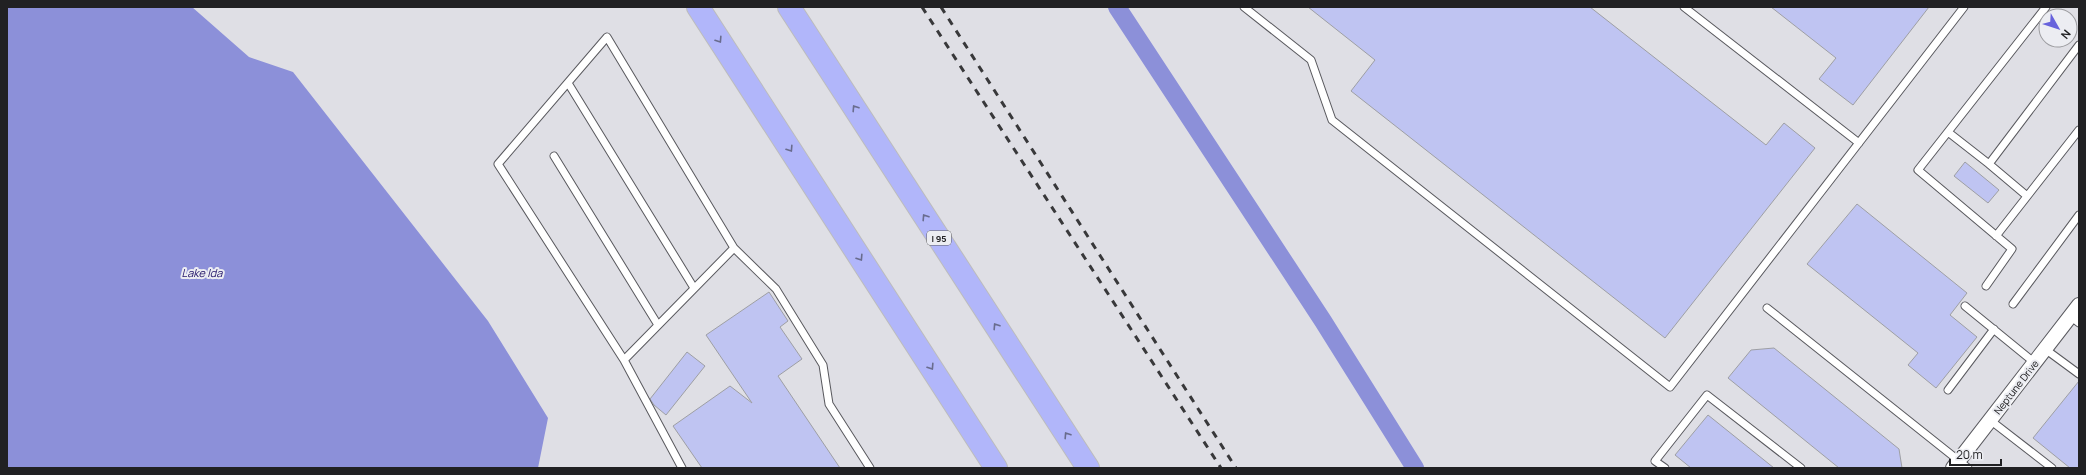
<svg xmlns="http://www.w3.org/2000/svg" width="2086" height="475" font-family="Manrope,sans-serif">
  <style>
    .water { fill: #8c90d9 }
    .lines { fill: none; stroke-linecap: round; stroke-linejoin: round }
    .canal { stroke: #8c90d9; stroke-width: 18 }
    .building { fill: #bfc4f2; stroke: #9e9fa4 }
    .service-casing { stroke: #59595e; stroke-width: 9 }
    .minor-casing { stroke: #59595e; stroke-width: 16 }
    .motorway-casing { stroke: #bcbcbd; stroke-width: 24 }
    .service { stroke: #fff; stroke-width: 7 }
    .minor { stroke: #fff; stroke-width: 14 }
    .motorway { stroke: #b1b6fa; stroke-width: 22 }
    .rail { stroke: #38383a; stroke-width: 3; stroke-dasharray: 7 7; stroke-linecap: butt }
    .oneway { stroke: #696c8e }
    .labels { text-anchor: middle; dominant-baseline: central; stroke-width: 4; stroke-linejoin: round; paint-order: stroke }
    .shield { fill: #ecedf2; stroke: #5e5e61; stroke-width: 1 }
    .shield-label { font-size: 9px; font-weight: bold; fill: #212123 }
    .street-label { font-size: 10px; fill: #212123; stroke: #ecedf2 }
    .water-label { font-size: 11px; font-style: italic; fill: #231569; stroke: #ecedf2 }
  </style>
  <rect width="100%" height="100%" fill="#dfdfe5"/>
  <path class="water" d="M7,7H192L249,57L293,72L488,321L548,418L538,468H7Z"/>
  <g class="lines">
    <path class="canal" d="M1117,7L1323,321L1415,468"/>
  </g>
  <path class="building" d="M1308,7H1590L1766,145L1784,123L1815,148L1665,338L1351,91L1375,60Z
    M1771,7H1929L1853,105L1819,79L1836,58Z
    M1965,162L1999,190L1988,203L1954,176Z
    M1857,204L1967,293L1950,315L1977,337L1936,388L1908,365L1918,353L1807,264Z
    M769,292L788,321L780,327L802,359L778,376L840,468H702L673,426L730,386L752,403L706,335Z
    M1774,348L1899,449L1902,468H1839L1728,378L1751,350Z
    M687,352L705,366L666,415L654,405L650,399Z
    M2079,381V468H2070L2033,438Z
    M1708,415L1774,468H1691L1675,455Z"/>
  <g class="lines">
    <defs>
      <path id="service" d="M1244,7L1311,60L1332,120L1670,387L1964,7
        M1684,7L1859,143
        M568,83L694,288
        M1948,132L1989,164
        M554,156L658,325
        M2027,196L1989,164L2079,45
        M1996,236L2079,130
        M734,248L776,289L823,365L829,404L870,468
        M1986,286L2012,249L1918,170L2046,7
        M2013,304L2079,215
        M1965,306L2035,363
        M1767,308L1968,468
        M2070,316L2079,323
        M2045,349L2079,374
        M624,360L734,248L607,37L498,164L624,360L682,468
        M1948,390L1994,329
        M1990,420L2052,468
        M1665,468L1655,461L1707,395L1801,468"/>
      <path id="minor" d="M1953,468L2079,305"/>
      <path id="motorway" d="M698,7L996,468
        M789,7L1088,468"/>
    </defs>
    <use href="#service" class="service-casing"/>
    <use href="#minor" class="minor-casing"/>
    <use href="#motorway" class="motorway-casing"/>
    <use href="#service" class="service"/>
    <use href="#minor" class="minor"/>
    <use href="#motorway" class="motorway"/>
    <path class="rail" d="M922,7L1221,468
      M941,7L1236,468"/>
  </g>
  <defs><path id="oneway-chevron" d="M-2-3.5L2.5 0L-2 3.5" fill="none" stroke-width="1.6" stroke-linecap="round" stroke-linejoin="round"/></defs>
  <g class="oneway">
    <use href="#oneway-chevron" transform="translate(719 40) rotate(57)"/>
    <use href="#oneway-chevron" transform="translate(855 108) rotate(-123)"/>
    <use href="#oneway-chevron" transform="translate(790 149) rotate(57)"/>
    <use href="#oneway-chevron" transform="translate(925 217) rotate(-123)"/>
    <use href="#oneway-chevron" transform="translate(860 258) rotate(57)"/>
    <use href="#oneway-chevron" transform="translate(996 326) rotate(-123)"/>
    <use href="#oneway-chevron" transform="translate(931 367) rotate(57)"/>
    <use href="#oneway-chevron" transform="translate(1067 435) rotate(-123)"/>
  </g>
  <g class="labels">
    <rect class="shield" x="927" y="231" width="24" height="14" rx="3"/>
    <g class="shield-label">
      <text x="939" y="238">I 95</text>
    </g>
    <g class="street-label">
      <text transform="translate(2016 387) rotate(-52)">Neptune Drive</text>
    </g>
    <g class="water-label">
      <text x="202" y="272">Lake Ida</text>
    </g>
  </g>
  <rect width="2086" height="475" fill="none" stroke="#212123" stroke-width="16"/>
  <g transform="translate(2058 28) rotate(129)"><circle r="19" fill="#ecedf2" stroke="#9b9b9f"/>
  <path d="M0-3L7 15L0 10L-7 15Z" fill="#6762dc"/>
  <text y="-6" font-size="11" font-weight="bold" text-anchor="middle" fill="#212123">N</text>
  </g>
  <path d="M1950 459v6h51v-6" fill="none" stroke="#212123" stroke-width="2"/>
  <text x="1956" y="459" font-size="12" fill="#212123" stroke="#ecedf2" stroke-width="3" paint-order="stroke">20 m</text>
</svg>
